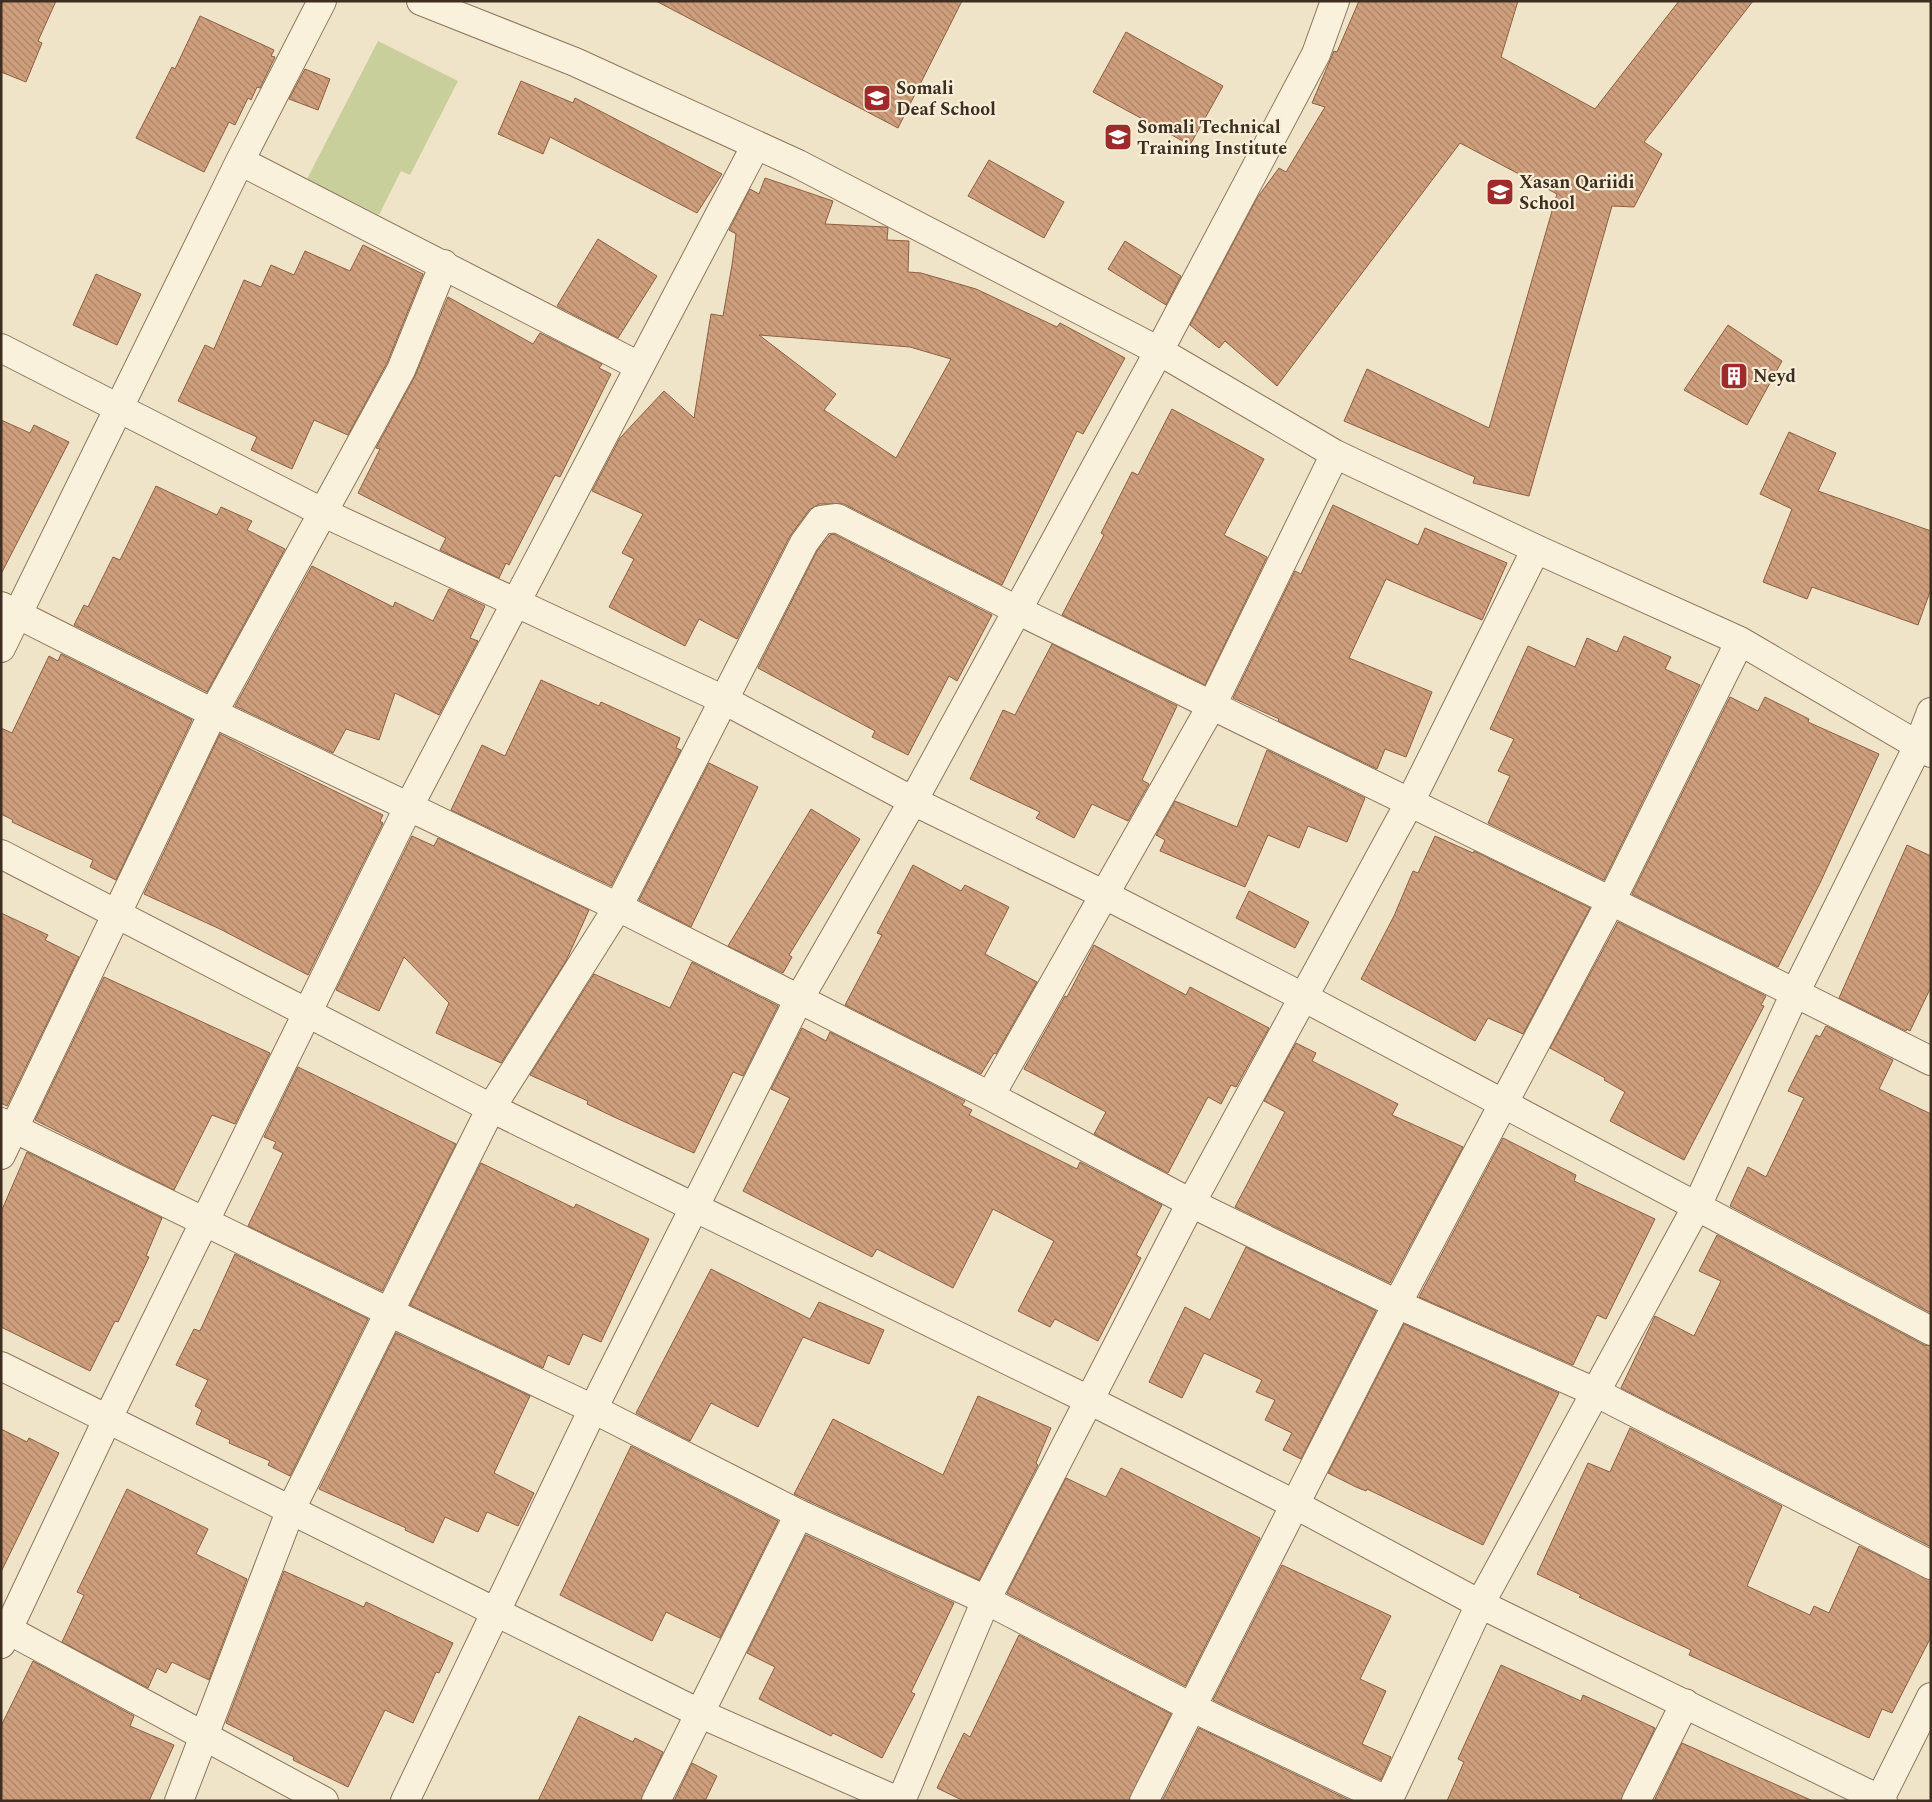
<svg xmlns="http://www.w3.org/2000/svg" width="1932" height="1802" font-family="Spectral,serif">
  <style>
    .park { fill: #c9cf9b }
    .building { fill: url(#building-back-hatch); stroke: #8d5f41; fill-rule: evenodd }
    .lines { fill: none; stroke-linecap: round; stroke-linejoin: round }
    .street-casing { stroke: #8d765c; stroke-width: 30 }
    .street { stroke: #faf1dc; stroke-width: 28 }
    .labels { text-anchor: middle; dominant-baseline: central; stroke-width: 4.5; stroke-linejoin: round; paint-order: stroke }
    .poi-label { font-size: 18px; font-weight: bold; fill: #3d2e20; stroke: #f7eed8; text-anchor: start }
  </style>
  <defs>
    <pattern id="building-back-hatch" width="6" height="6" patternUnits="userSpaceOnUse" patternTransform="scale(1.25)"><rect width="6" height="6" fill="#cf9f7d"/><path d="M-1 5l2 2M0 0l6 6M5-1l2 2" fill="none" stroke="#a98266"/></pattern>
  </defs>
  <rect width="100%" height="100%" fill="#f0e4c8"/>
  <path class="park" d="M378,41L458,81L410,175L401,171L379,215L307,179Z"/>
  <path class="building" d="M1,1H56L38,41L42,43L26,82L1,72Z
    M656,1H962L898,128Z
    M1359,1H1518L1501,57L1595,109L1679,1H1753L1644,142L1662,154L1634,207L1612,206L1529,496L1473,483L1475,477L1344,421L1367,369L1489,428L1557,194L1460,143L1277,386L1225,341L1219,348L1190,325L1257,198L1279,168L1286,172L1325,107L1312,103L1334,51L1337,52Z
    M200,16L274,50L271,56L275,57L260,88L257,87L251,100L248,98L235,125L229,122L204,172L136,138L172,67L175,69Z
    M1126,32L1223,86L1190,145L1093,92Z
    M305,69L330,79L318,110L289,99Z
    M521,81L573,103L575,98L722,174L697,213L550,137L543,154L498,134Z
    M989,160L1064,202L1044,238L968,196Z
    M765,178L833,201L825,224L885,227L888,228L887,240L909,241L908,272L921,273L976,289L1057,327L1060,323L1125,358L1083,434L1077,431L1002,585L844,504H819L809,510L790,536L737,639L699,619L685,646L609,607L634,559L622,553L643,514L592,491L620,438L664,391L694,418L711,314L723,316L732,265L736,234L729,230L750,189L759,194ZM759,335L910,347L951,359L896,458L824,410L836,394Z
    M598,239L657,276L618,338L557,306Z
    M1125,241L1181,276L1166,305L1108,269Z
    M363,245L423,274L387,363L348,435L314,420L292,469L251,450L257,437L178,401L205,345L214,349L244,280L261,287L271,265L294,275L305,251L350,271Z
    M96,274L141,294L117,345L73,325Z
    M448,297L533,344L540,333L602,364L599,368L611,374L560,477L555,475L509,565L506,563L499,578L440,550L446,538L358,493L380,449L376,448L415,376Z
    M1728,325L1782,361L1747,425L1684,390Z
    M1172,409L1264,459L1224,535L1267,557L1205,685L1062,615L1104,535L1101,533L1132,472L1138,475Z
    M1,420L30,433L34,425L69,442L1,574Z
    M1789,432L1836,453L1818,491L1931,531V589L1918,625L1812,587L1807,599L1763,582L1792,509L1760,494Z
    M156,486L217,515L221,507L252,521L247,530L285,549L207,692L74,625L84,605L88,607L113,557L120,560Z
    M1333,505L1418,545L1425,528L1507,563L1482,620L1386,579L1349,658L1432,692L1406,757L1385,749L1377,769L1278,721L1279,719L1233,698L1295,571L1301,574Z
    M834,534L992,615L957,681L949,676L908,755L872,737L875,731L758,668L817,551L830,535Z
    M312,566L393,607L395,602L433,621L449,589L485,606L470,638L478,641L439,715L395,693L379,740L346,729L333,753L235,706Z
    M1624,636L1671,657L1665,669L1700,685L1604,880L1488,823L1510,776L1498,771L1514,739L1490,729L1528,646L1575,667L1587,638L1617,652Z
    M1052,644L1177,706L1142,780L1149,784L1128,821L1092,804L1074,838L1036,818L1040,812L970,779L1003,710L1015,715Z
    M61,654L192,720L116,880L90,867L93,860L12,822L13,820L1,814V728L12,733L49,656L58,661Z
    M541,680L599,706L601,702L680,738L676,748L681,750L611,886L451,810L482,745L505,756Z
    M1730,697L1758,711L1765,697L1809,719L1808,722L1879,754L1821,881L1778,967L1632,894Z
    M220,734L383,815L380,821L383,823L308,975L222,930L144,894Z
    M1267,750L1365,798L1347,842L1308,826L1299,848L1268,835L1245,887L1160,851L1165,840L1156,835L1175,801L1237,827Z
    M709,763L758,787L691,927L639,900Z
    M811,809L860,839L789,955L792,957L783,973L728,946Z
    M412,836L434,846L438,838L589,910L566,961L501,1063L436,1033L449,1003L404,957L379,1011L336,990Z
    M1435,836L1473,853L1474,851L1590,908L1523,1034L1488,1018L1475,1041L1361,979L1394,916L1413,871L1418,873Z
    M1907,845L1931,856V987L1910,1031L1907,1029L1906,1031L1839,998Z
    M913,865L961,891L965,885L1009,907L985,954L1037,982L996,1054L994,1053L981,1074L845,1005L882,935L877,933Z
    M1249,891L1309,922L1295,948L1236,918Z
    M1,913L48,935L45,940L79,957L7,1106L1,1103Z
    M1618,922L1766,996L1761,1005L1764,1006L1684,1160L1610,1121L1625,1092L1604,1080L1605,1078L1550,1048Z
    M1094,945L1186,995L1190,987L1269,1028L1236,1087L1231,1085L1221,1104L1208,1097L1168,1173L1094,1134L1106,1112L1024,1069L1065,996L1067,997Z
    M692,962L778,1006L743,1076L733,1072L694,1153L614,1117L587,1104L588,1101L530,1075L594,974L670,1008Z
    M104,977L270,1053L235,1124L212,1115L174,1190L35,1120Z
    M1826,1026L1893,1060L1879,1089L1931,1114V1313L1730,1206L1748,1167L1766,1177L1804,1098L1788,1091L1816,1035L1820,1037Z
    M802,1028L826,1041L830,1032L965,1101L962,1105L972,1110L969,1115L1077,1169L1080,1162L1162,1205L1136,1255L1141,1258L1098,1341L1055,1319L1050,1327L1018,1311L1054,1241L993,1209L953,1288L877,1249L872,1257L743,1191L790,1098L771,1089Z
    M1296,1043L1316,1053L1312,1061L1398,1104L1392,1115L1463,1147L1390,1283L1235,1207L1285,1112L1264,1101Z
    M298,1067L456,1144L382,1291L248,1226L283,1153L273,1148L276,1142L264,1137Z
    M1503,1138L1576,1175L1574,1181L1655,1219L1606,1319L1597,1315L1573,1365L1419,1297Z
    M27,1152L162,1218L146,1256L149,1257L118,1322L115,1321L90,1371L1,1327V1212Z
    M481,1163L574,1208L576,1204L649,1239L601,1342L583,1334L569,1365L548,1355L543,1368L410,1305Z
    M1717,1235L1924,1345L1931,1346V1547L1621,1388L1655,1316L1694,1336L1721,1281L1699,1271Z
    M1246,1247L1376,1311L1301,1459L1283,1450L1292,1433L1265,1420L1275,1400L1256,1392L1262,1380L1204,1353L1182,1398L1149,1382L1185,1307L1210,1320Z
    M235,1254L368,1319L290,1476L268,1465L270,1461L229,1443L230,1440L196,1424L202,1410L195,1406L208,1380L176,1365L194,1329L200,1331Z
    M711,1269L810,1319L819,1302L884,1330L869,1364L803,1337L758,1427L711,1403L690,1441L636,1413Z
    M1404,1324L1559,1393L1483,1545L1367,1489L1366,1491L1356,1487L1328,1473Z
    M396,1333L530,1396L494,1473L534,1493L518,1526L487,1512L478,1532L445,1517L433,1543L405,1530L406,1528L319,1489Z
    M978,1396L1051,1428L1036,1463L1038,1465L979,1580L794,1494L833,1419L943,1475Z
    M1630,1428L1782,1506L1747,1586L1810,1615L1814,1606L1829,1613L1859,1546L1931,1580V1637L1892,1713L1882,1709L1869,1738L1689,1655L1691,1650L1629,1621L1579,1597L1581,1595L1537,1574L1588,1463L1610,1472Z
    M1,1429L27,1442L29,1438L59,1453L1,1572Z
    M631,1446L778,1521L720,1638L666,1612L652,1641L560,1595Z
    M1121,1468L1260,1538L1185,1686L1007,1593L1066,1478L1106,1497Z
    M127,1489L208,1529L196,1554L247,1579L209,1680L172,1662L166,1673L157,1668L148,1688L62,1642L84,1595L77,1592Z
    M806,1535L954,1603L911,1692L915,1694L882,1758L833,1733L831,1736L759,1699L775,1667L747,1653Z
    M1282,1565L1391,1616L1360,1679L1386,1691L1362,1744L1391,1757L1381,1780L1213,1700Z
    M284,1571L364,1607L366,1602L453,1643L439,1673L436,1672L413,1723L385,1710L348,1787L293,1760L294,1757L226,1723Z
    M1019,1635L1171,1714L1129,1801H964L937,1788L964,1733L970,1737Z
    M33,1661L134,1716L130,1726L174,1745L149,1801H1V1726Z
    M1501,1665L1581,1701L1583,1695L1655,1728L1621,1801H1447L1464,1762L1458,1759Z
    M579,1716L633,1742L635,1738L663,1752L641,1801H538Z
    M1199,1728L1351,1801H1162Z
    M1682,1743L1813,1801H1654Z
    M692,1763L717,1776L705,1801H674Z"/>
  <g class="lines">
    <defs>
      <path id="street" d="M421,1L575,62L798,164L1159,351L1335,454L1536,549L1740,641L1931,753
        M240,161L639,366
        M1,348L324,513L722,699L913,801L1105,895L1303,997L1931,1331
        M1,606L213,713L618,907L990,1096L1191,1203L1397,1304L1595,1392L1931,1565
        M1,648L240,161L322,1
        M1,854L491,1108L1089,1400L1296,1505L1480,1604L1883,1801
        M990,1096L1212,705L1335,454
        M1,1122L391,1313L593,1409L799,1514L986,1600L1191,1707L1388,1801
        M1,1155L213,713L401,370L444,264
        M1,1366L701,1714L898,1801
        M1,1626L324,1801
        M1,1644L108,1418L408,808L756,145
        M179,1801L291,1509L491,1108L618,907L804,543L821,520L837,518L1017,610L1611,901L1931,1061
        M405,1801L593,1409L799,999L913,801L1159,351L1316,54L1335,1
        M656,1801L799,1514
        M901,1801L986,1600L1191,1203L1410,802L1536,549
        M1144,1801L1397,1304L1611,901L1740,641
        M1388,1801L1480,1604L1697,1206L1795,993L1918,746L1931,712
        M1636,1801L1685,1703
        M1879,1801L1931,1697"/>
    </defs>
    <use href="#street" class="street-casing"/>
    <use href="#street" class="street"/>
  </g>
  <defs>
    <symbol id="school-square" viewBox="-11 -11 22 22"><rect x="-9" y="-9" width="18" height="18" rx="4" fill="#9e2a2b" stroke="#f7eed8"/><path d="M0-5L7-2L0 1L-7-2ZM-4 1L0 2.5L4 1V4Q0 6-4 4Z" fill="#fff"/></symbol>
    <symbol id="university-square" viewBox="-11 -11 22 22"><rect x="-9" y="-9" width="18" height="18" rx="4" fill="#9e2a2b" stroke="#f7eed8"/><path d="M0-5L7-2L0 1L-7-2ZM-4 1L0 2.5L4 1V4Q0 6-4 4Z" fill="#fff"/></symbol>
    <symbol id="building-square" viewBox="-11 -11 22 22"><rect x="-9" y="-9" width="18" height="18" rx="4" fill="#9e2a2b" stroke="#f7eed8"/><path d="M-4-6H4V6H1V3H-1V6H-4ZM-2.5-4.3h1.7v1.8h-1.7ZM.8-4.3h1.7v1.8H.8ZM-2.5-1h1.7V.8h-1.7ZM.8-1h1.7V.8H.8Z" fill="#fff"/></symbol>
  </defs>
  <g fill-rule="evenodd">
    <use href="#school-square" x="861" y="82" width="32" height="32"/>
    <use href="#university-square" x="1102" y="121" width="32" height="32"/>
    <use href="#school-square" x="1484" y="176" width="32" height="32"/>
    <use href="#building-square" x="1718" y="360" width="32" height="32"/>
  </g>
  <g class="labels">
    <g class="poi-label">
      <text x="896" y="88">Somali<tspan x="896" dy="21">Deaf School</tspan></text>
      <text x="1137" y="127">Somali Technical<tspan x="1137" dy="21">Training Institute</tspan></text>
      <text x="1519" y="182">Xasan Qariidi<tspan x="1519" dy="21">School</tspan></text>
      <text x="1753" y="376">Neyd</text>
    </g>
  </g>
  <rect width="1932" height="1802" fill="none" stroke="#3d2e20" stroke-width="5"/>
</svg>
